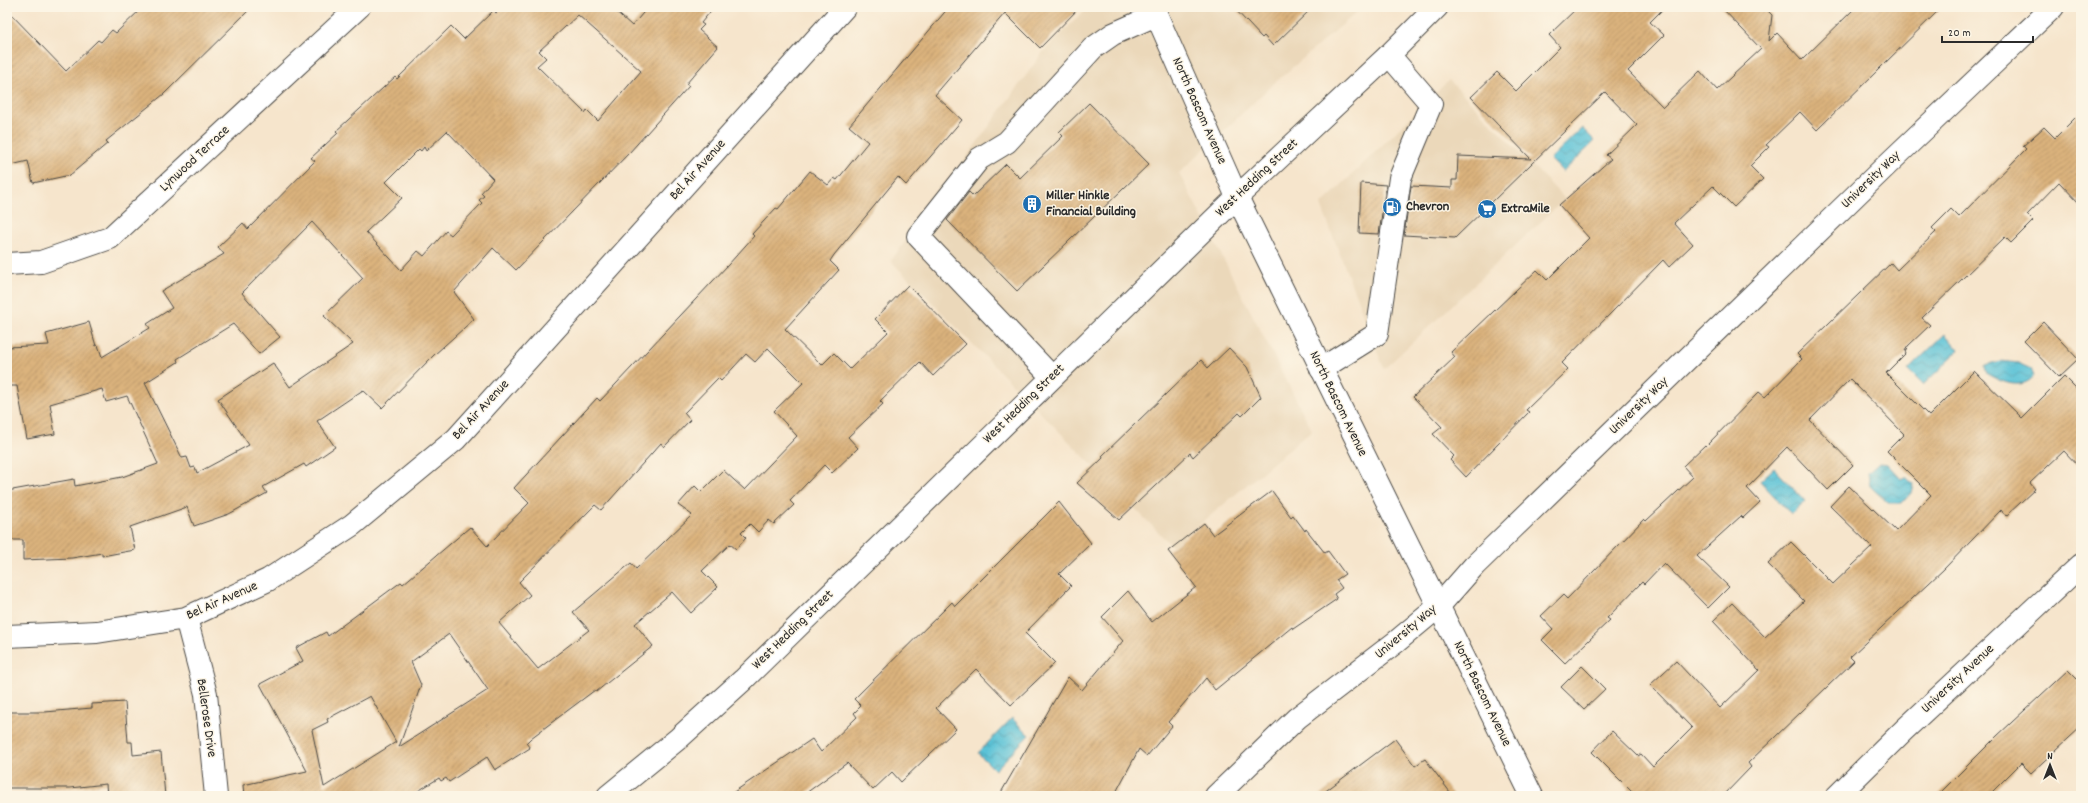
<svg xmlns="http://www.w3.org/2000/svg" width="2088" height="803" font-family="Dekko,sans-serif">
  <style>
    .built { fill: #ebd8ba }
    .water { fill: url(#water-waves); stroke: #427681 }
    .building { fill: url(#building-hatch); fill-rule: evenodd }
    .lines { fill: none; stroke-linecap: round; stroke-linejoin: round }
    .minor-casing { stroke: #494743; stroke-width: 24 }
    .major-casing { stroke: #494743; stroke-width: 24 }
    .minor { stroke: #fff; stroke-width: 22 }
    .major { stroke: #fff; stroke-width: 22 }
    .labels { text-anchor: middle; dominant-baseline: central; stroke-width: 3; stroke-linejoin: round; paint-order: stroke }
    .street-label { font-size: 14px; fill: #2b2b2b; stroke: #fcf5e5 }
    .poi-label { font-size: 14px; font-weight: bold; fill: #2b2b2b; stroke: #fcf5e5; text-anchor: start }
  </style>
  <defs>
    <pattern id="water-waves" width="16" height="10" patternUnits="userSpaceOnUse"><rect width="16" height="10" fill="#5ac2d7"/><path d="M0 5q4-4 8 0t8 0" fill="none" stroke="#4b9eaf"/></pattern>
    <pattern id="building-hatch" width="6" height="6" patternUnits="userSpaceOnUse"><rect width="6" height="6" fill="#dbb37d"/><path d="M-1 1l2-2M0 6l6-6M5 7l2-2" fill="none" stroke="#b29267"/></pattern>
  </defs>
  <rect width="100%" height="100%" fill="#fcf5e5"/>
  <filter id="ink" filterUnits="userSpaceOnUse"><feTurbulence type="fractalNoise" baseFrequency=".025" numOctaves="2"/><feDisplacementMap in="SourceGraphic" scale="8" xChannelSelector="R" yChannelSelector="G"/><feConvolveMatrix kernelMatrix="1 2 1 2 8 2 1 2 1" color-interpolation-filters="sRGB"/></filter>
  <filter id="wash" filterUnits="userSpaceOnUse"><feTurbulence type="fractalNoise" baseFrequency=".012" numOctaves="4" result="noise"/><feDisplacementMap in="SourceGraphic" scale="16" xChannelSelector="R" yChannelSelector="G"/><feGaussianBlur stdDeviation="0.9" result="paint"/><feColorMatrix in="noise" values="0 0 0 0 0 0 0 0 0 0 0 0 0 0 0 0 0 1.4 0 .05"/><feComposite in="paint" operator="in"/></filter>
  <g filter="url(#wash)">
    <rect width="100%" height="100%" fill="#f6e5cc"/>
    <path class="built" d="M1088,7H1363L1272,85L1179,173L1312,430L1173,547L891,261L1043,52Z
      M1449,80L1565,199L1384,369L1321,205Z"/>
    <path class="water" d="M1582,128L1595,141L1563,172L1550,159Z
      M1945,334L1959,350L1923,385L1908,370Z
      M2001,361L2018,363L2031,369L2034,376C2022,391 2001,382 1987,374L1985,367L1991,363Z
      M1879,463L1887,464L1901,479L1906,477L1913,484L1911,493L1902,503H1888L1870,486L1868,473Z
      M1774,468L1805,501L1791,514L1760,481Z
      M1012,718L1029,735L995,770L978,753Z"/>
    <g id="blocks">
      <path class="building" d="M143,7H252L164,94L106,141L108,143L70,175L33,183L28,161L7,166V10L66,71L98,40L101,42L112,30L116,33Z
        M503,7H611L632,26L648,7H714L701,23L704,25L699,30L718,47L686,84L689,86L629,153L516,270L493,248L454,292L474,319L434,355L382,408L363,390L317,421L335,447L306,467L304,464L263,487L267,493L229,514L194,526L187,507L130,527L135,550L102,556V553L72,558L23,560V540H7V491L74,479L75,486L122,477L158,464L127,396L106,402L102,389L50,404L55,434L27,439L17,386H7V347L49,345L46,334L89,322L96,346L98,345L102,357L150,328L147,324L172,308L161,291L224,254L218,247L243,223L248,229L315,161L311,158L338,133L336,131L395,77L397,79L451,26L464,39L494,10L496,13ZM578,15L641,71L598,121L587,110L585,113L537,66L546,58L539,51ZM447,131L493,179L481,193L484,196L479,200L482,203L451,235L446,231L424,256L418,251L401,270L366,232L402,198L386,182L419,149L421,151L424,147L426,151ZM312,222L363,278L324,316L353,344L290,387L273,363L218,399L249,445L197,473L195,467L191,468L187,457L182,458L145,383L178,362L177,359L233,324L259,354L280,337L242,293Z
        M949,7H1080L1040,48L1005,13L935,95L962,120L906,185L898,177L834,255L830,261L839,270L785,329L822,365L834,353L850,369L888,332L875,319L908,285L966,344L933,376L920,362L880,401L883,404L848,437L858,448L832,473L824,465L790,501L794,505L774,524L769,520L758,532L750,524L741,533L746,538L736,549L730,544L702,571L718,587L691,613L672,592L635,624L653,646L607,683L596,692L595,690L531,738L526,743L530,748L495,770L487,757L449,782L446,778L441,781L439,778L410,796H244L243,785L307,771L260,684L303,661L296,648L326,632L328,636L401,582L403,584L470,527L487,546L529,503L514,488L597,398L600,401L728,265L754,236L752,234L776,208L778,209L810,171L828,185L834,178L837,180L868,142L849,126ZM768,348L803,383L774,411L797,436L745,490L723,470L701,492L695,486L678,505L692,515L636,569L631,563L573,612L589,630L538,669L499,623L530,595L519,582L595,505L601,510L661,443L664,447L690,420L684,413L718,378L721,381L746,354L755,362ZM449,634L488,690L399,747L421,685L411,662ZM370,696L396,742L324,787L312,730L328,722L327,719Z
        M1233,7H1313L1273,46L1264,36L1262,38Z
        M1578,7H1665L1650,22L1664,35L1628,71L1663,107L1700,71L1717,90L1761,49L1721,7H1764L1772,15L1769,41L1777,33L1802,60L1856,7H1942L1817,130L1800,112L1766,145L1769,147L1750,166L1763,179L1734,207L1713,186L1674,223L1693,244L1669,267L1663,260L1562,363L1568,369L1526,410L1529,412L1466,477L1450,460L1454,456L1433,434L1442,427L1413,397L1455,357L1451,352L1537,270L1547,280L1589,238L1559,205L1611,159L1606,155L1637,125L1605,92L1455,238L1404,235L1411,186L1452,188V180H1457L1458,156L1531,159L1471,97L1497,72L1516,91L1560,47L1549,35Z
        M1089,103L1149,164L1017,291L947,220L969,192L973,196L1006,164L1020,178L1063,136L1059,132Z
        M2081,112V205L2059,182L2027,215L2033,221L2011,243L2005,237L1922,318L1930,325L1908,346L1905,351L1906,353L1886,373L1929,416L1974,371L2022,418L2064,376L2081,393V469L2064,451L2030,483L2035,489L2006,516L2001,510L1944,569L1850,657L1854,661L1748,763L1751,767L1723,796H1636L1592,752L1612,731L1638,756L1641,754L1653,767L1692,728L1650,685L1676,661L1720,708L1759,670L1713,621L1732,603L1765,637L1804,601L1768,564L1791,542L1833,584L1872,547L1830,506L1849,486L1896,531L1931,495L1887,451L1904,434L1850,379L1810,420L1853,465L1828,490L1787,447L1747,488L1760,502L1743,518L1741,516L1697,556L1729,587L1708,608L1664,563L1644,584L1642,582L1607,618L1610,620L1565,663L1542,640L1553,629L1541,616L1563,595L1567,599L1644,519L1646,521L1693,477L1683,466L1705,445L1706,446L1759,392L1765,397L1802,359L1797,354L1891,263L1897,270L1936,232L1932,228L1951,209L1959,217L2026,149L2023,146L2044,127L2055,138Z
        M1361,183L1386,185L1379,234L1359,233Z
        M2043,322L2078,359L2059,377L2024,341Z
        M1229,348L1247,367L1261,397L1242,416L1239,413L1193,457L1190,453L1119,520L1077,483L1103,458L1102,456L1201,360L1208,368Z
        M1272,491L1291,517L1293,515L1305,531L1306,529L1325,553L1328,551L1345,574L1336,580L1342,588L1334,594L1337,599L1293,629L1292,627L1215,690L1206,678L1168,722L1172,726L1147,756L1139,749L1114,796H999L1068,677L1082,690L1123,641L1102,617L1128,591L1152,622L1196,587L1168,551L1204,523L1213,535Z
        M1059,502L1091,543L1059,574L1071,586L1025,633L1055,663L1011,705L976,669L936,708L956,729L901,782L892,772L873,790L847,763L802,796H728L812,739L821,752L857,717L854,713L861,706L854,699L952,602L955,606Z
        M1582,666L1605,689L1584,709L1561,687Z
        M2068,670L2081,683V727L2031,773L2021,763L1988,796H1937L1997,736Z
        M125,702L128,742H132L133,755L161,752L165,796H107L106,784L70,788H7V712H45L92,708V704Z
        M1395,739L1415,766L1425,759L1453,796H1319Z"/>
    </g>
  </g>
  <g filter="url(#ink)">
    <use href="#blocks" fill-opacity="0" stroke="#494743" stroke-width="1"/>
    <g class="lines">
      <defs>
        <path id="minor" d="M7,264L41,262L110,238L359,7
          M1321,369L1377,334L1400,178L1431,104L1389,55
          M1051,376L918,236L979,159L1007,142L1093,48L1113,34L1156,15
          M186,618L206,694L216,796
          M7,636L97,632L186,618L268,580L352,525L456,439L845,7
          M1216,796L1297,718L1396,642L1438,607L1474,566L1891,161L2053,7
          M1837,796L1904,730L2081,565"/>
        <path id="major" d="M1153,7L1237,197L1532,796
          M608,796L679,738L743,680L1237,197L1389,55L1437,7"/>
      </defs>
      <use href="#minor" class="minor-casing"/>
      <use href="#major" class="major-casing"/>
      <use href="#minor" class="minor"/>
      <use href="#major" class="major"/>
    </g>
  </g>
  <defs>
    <symbol id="building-disc" viewBox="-11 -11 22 22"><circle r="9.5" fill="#1f6fb2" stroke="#fcf5e5"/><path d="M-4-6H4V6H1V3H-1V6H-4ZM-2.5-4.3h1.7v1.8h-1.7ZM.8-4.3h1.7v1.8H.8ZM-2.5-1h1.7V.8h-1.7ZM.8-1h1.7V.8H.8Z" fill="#fff"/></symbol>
    <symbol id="fuel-disc" viewBox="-11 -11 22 22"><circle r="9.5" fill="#1f6fb2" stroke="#fcf5e5"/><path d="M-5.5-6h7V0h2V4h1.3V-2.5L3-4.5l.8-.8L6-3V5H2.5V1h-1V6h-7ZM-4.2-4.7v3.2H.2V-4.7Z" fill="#fff"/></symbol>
    <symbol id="supermarket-disc" viewBox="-11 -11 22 22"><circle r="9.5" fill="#1f6fb2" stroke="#fcf5e5"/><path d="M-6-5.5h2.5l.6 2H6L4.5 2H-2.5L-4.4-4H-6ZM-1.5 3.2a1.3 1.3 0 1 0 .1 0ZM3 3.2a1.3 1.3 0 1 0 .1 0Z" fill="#fff"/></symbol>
  </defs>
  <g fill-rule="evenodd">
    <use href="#building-disc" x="1021" y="193" width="22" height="22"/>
    <use href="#fuel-disc" x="1381" y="196" width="22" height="22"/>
    <use href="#supermarket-disc" x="1476" y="198" width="22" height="22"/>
  </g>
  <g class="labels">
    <g class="street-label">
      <text transform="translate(1199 111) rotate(66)">North Bascom Avenue</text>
      <text transform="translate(195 159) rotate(-43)">Lynwood Terrace</text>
      <text transform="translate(698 170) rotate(-48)">Bel Air Avenue</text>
      <text transform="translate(1257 178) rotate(-43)">West Hedding Street</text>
      <text transform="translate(1871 180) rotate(-44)">University Way</text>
      <text transform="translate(1024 404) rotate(-44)">West Hedding Street</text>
      <text transform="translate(1338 404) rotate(64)">North Bascom Avenue</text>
      <text transform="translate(1639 406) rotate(-44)">University Way</text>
      <text transform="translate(481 410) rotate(-47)">Bel Air Avenue</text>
      <text transform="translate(222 601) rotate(-24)">Bel Air Avenue</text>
      <text transform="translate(793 630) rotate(-44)">West Hedding Street</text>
      <text transform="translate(1406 632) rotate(-40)">University Way</text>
      <text transform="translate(1958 679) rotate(-43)">University Avenue</text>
      <text transform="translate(1482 694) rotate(64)">North Bascom Avenue</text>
      <text transform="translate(206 718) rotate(82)">Bellerose Drive</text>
    </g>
    <g class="poi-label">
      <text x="1046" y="196">Miller Hinkle<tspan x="1046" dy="16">Financial Building</tspan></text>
      <text x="1406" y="207">Chevron</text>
      <text x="1501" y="209">ExtraMile</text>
    </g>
  </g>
  <rect width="2088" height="803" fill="none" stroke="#fcf5e5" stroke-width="24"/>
  <g transform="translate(2050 765)" stroke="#fcf5e5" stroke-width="3" paint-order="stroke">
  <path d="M0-3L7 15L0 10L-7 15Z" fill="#2b2b2b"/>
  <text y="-6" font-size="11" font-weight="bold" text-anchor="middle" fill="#2b2b2b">N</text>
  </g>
  <path d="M1942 36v6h91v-6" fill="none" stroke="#2b2b2b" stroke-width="2"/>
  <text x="1948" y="36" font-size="12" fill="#2b2b2b" stroke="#fcf5e5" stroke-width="3" paint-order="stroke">20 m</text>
</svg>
